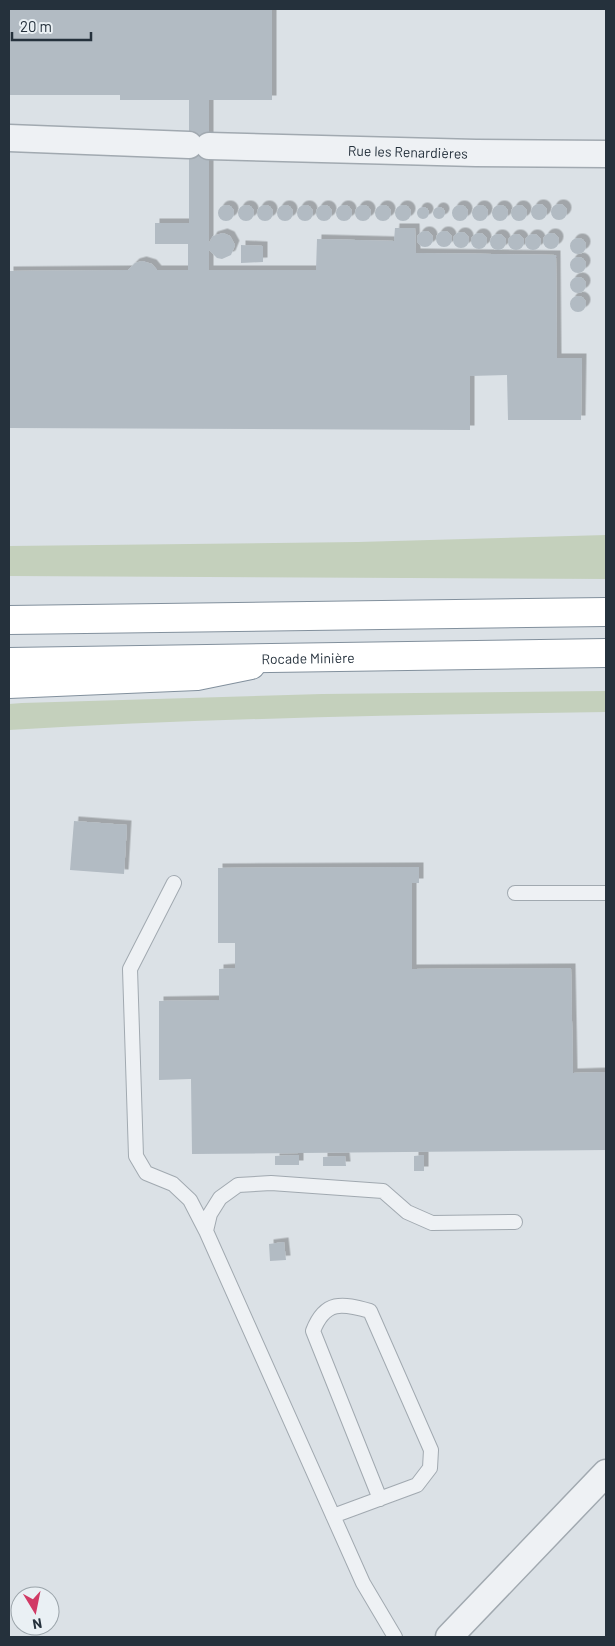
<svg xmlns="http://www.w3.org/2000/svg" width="615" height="1646" font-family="Barlow,sans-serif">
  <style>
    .green { fill: #c4d0bc }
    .building { fill: #b2bbc3; filter: url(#shadow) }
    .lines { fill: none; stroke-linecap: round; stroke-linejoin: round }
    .service-casing { stroke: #a1a9b0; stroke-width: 16 }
    .minor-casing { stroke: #a1a9b0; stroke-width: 29 }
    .trunk-casing { stroke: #82909d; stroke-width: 30 }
    .motorway-casing { stroke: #82909d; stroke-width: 30 }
    .service { stroke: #eef1f4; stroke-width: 14 }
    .minor { stroke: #eef1f4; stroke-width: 26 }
    .trunk { stroke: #fff; stroke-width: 28 }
    .motorway { stroke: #fff; stroke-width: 28 }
    .labels { text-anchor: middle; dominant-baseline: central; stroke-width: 5; stroke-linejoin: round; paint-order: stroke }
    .street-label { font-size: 14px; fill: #25313c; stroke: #eaf0f4 }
  </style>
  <defs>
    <filter id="shadow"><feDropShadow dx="4.5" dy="-4.5" stdDeviation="0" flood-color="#0004"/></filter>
  </defs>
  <rect width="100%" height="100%" fill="#dbe1e6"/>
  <path class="green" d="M606,535V579L9,576V546L358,542Z
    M606,691V712C407,715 208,718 9,730V704L22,703L322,694Z"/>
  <path class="building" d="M9,9H272V100H209V243L213,236L223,233L230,236L235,245L231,255L222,259L217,258L209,250V270H316L317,239L394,241L395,228H415L416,253L556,255L557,358H582L581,420H508L507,375L470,376V430L9,428V271L128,270L135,263L142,261L152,264L157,270H188V244H155V223H189V100H120V95H9Z
    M551 212a8 8 0 1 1 16 0a8 8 0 1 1-16 0Z
    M531 212a8 8 0 1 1 16 0a8 8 0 1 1-16 0Z
    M297 213a8 8 0 1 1 16 0a8 8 0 1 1-16 0Z
    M238 213a8 8 0 1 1 16 0a8 8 0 1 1-16 0Z
    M472 213a8 8 0 1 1 16 0a8 8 0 1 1-16 0Z
    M277 213a8 8 0 1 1 16 0a8 8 0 1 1-16 0Z
    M375 213a8 8 0 1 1 16 0a8 8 0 1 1-16 0Z
    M511 213a8 8 0 1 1 16 0a8 8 0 1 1-16 0Z
    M336 213a8 8 0 1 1 16 0a8 8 0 1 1-16 0Z
    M355 213a8 8 0 1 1 16 0a8 8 0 1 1-16 0Z
    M395 213a8 8 0 1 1 16 0a8 8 0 1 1-16 0Z
    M218 213a8 8 0 1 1 16 0a8 8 0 1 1-16 0Z
    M257 213a8 8 0 1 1 16 0a8 8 0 1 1-16 0Z
    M452 213a8 8 0 1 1 16 0a8 8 0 1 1-16 0Z
    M316 213a8 8 0 1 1 16 0a8 8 0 1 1-16 0Z
    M492 213a8 8 0 1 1 16 0a8 8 0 1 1-16 0Z
    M417 213a6 6 0 1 1 12 0a6 6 0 1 1-12 0Z
    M433 213a6 6 0 1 1 12 0a6 6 0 1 1-12 0Z
    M436 239a8 8 0 1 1 16 0a8 8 0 1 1-16 0Z
    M417 239a8 8 0 1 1 16 0a8 8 0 1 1-16 0Z
    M453 240a8 8 0 1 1 16 0a8 8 0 1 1-16 0Z
    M543 241a8 8 0 1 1 16 0a8 8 0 1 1-16 0Z
    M471 241a8 8 0 1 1 16 0a8 8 0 1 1-16 0Z
    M490 242a8 8 0 1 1 16 0a8 8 0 1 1-16 0Z
    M525 242a8 8 0 1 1 16 0a8 8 0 1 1-16 0Z
    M508 242a8 8 0 1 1 16 0a8 8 0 1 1-16 0Z
    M570 246a8 8 0 1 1 16 0a8 8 0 1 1-16 0Z
    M241,245L263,246V262L241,263Z
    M570 265a8 8 0 1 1 16 0a8 8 0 1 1-16 0Z
    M570 285a8 8 0 1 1 16 0a8 8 0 1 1-16 0Z
    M570 304a8 8 0 1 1 16 0a8 8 0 1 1-16 0Z
    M74,821L127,825L124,874L70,870Z
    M419,867V883H412V969L571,968L573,1073L606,1072V1150L192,1154L191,1079L159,1080V1001L219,1000V969L235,968V943H218V868Z
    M299,1155V1165H275V1156Z
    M424,1155V1171H414V1156Z
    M345,1156L346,1166H323V1157Z
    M284,1242L286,1260L270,1261L269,1244Z"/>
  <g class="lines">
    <defs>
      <path id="service" d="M174,883L130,969L136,1156L146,1173L173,1184L190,1200L206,1231L363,1583L395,1637
        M515,893H606
        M206,1231L210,1214L220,1198L238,1185L271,1183L383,1191L407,1212L432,1223L515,1222
        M333,1516L417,1485L430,1468L431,1450L370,1311C342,1303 325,1300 313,1331L380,1499"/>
      <g id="minor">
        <path d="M9,138L189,145"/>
        <path id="s1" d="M209,146L476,153L606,154"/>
        <path d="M449,1637L606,1473"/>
      </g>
      <path id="trunk" d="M9,684L197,676L251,665"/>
      <g id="motorway">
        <path d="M9,620L606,612"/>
        <path id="s2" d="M9,662L606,653"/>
      </g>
    </defs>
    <use href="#service" class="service-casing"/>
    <use href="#minor" class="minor-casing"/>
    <use href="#trunk" class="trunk-casing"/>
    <use href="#motorway" class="motorway-casing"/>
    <use href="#service" class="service"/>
    <use href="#minor" class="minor"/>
    <use href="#trunk" class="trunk"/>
    <use href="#motorway" class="motorway"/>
  </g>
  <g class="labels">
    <g class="street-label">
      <text stroke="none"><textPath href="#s1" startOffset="199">Rue les Renardières</textPath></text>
      <text stroke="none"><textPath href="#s2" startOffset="299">Rocade Minière</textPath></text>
    </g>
  </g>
  <rect width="615" height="1646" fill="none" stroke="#25313c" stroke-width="20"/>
  <g transform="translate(35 1611) rotate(170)"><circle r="24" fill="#eaf0f4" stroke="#9ba4aa"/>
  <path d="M0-4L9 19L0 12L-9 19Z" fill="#d13a65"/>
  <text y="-8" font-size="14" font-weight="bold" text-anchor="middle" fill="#25313c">N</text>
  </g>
  <path d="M12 32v8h79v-8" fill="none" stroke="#25313c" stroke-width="2.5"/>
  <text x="20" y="32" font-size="15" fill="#25313c" stroke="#eaf0f4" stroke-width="4" paint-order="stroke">20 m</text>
</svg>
